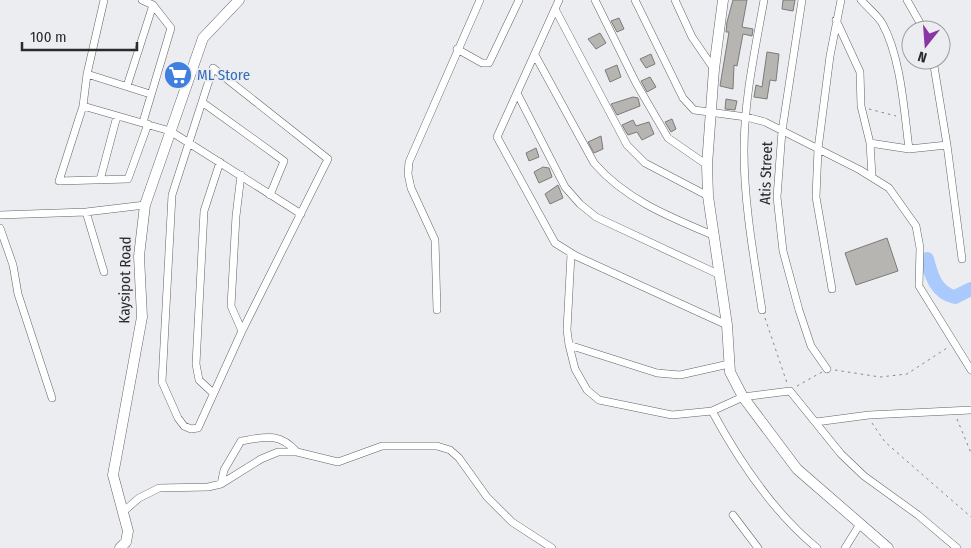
<svg xmlns="http://www.w3.org/2000/svg" width="971" height="548" font-family="'Fira Sans Condensed',sans-serif">
  <style>
    .lines { fill: none; stroke-linecap: round; stroke-linejoin: round }
    .river { stroke: #aac9fc; stroke-width: 14 }
    .building { fill: #b6b5b2; stroke: #7d7b78 }
    .street-casing { stroke: #626366; stroke-width: 8 }
    .secondary-casing { stroke: #626366; stroke-width: 11 }
    .path { stroke: #87888a; stroke-width: 1; stroke-dasharray: 2.5 4; stroke-linecap: butt }
    .street { stroke: #fff; stroke-width: 7 }
    .secondary { stroke: #fff; stroke-width: 10 }
    .labels { text-anchor: middle; dominant-baseline: central; stroke-width: 4; stroke-linejoin: round; paint-order: stroke }
    .shop-label { font-size: 15px; fill: #366cbe; stroke: #ecedf0; text-anchor: start }
    .street-label { font-size: 15px; fill: #2a2b2c; stroke: #ecedf0 }
  </style>
  <rect width="100%" height="100%" fill="#ecedf0"/>
  <g class="lines">
    <path class="river" d="M927,259C931,275 936,293 955,297L971,289"/>
  </g>
  <path class="building" d="M733,0H747L742,27L753,29L752,36L743,34L737,66L734,65L733,89L720,86L729,32H726L727,22Z
    M783,0H795L793,11L782,9Z
    M619,18L624,29L617,32L611,21Z
    M600,33L606,43L596,49L588,39Z
    M767,52L779,54L776,81L770,80L767,99L754,97L756,85L762,87Z
    M651,54L655,64L646,68L640,59Z
    M617,65L621,77L610,82L605,70Z
    M650,77L656,87L647,92L641,81Z
    M633,97L638,98L640,106L617,115L611,104Z
    M726,99L737,101L735,110L725,109Z
    M672,119L676,129L671,132L665,122Z
    M633,120L636,126L649,122L654,134L642,140L637,132L628,135L622,125Z
    M601,136L603,149L594,153L588,142Z
    M536,148L539,157L529,161L526,153Z
    M543,167L549,168L552,177L539,183L534,172Z
    M558,185L563,198L550,204L545,194Z
    M887,238L898,271L856,285L845,253Z"/>
  <g class="lines">
    <defs>
      <path id="street" d="M104,0L87,74L83,106L59,181L128,179L148,124
        M142,0L153,5L171,28L143,122
        M559,0L497,137L555,243L576,256L727,325
        M595,0L636,83L668,138L707,165
        M635,0L683,98L694,110L746,117L765,122L860,170L889,188L916,226L920,248L919,286L971,370
        M675,0L692,37L714,69
        M802,0L782,131L777,197L783,251L799,310L811,346L827,369
        M861,0C867,7 877,15 882,23C901,57 904,110 909,149
        M907,0L924,30
        M555,9L627,145L645,163L708,196
        M836,20L860,72L861,106L870,143L872,176
        M457,49L482,63H489L519,0
        M535,55L594,163C626,200 670,217 715,236
        M933,60L947,145L962,259
        M213,68L328,159L242,331L198,428L191,429L184,426L178,418L162,382L172,195Z
        M87,74L150,94
        M127,86L153,5
        M518,95L565,187L580,204L596,217L720,275
        M202,102L284,161L270,195
        M83,106L170,131L301,214
        M870,143L909,149L947,145
        M241,175L236,216L231,306L242,331
        M100,180L117,116
        M86,212L104,272
        M0,215L86,212L145,205
        M0,228L13,265L18,294L52,398
        M571,254L567,330L569,345L575,369L587,390L599,400L672,415L712,411L743,397L790,391L841,454L864,476L918,515L957,548
        M832,289L816,197L818,149L830,56L841,0
        M437,310L435,240L411,188L408,174L409,162L480,0
        M762,310C754,258 744,204 744,151C744,100 755,50 764,0
        M569,345L657,373L680,375L729,364
        M213,393L199,380L196,364L204,211L220,162
        M712,411C739,461 773,512 817,548
        M816,422L869,415L971,410
        M221,484L224,470L241,441C265,437 279,432 297,452
        M124,511L139,498L159,488L208,487L221,484L261,459L278,452H297L338,462L382,446H437L450,450L459,458L487,497L512,522L552,548
        M733,515L758,548
        M845,548L860,524"/>
      <path id="secondary" d="M723,0L714,69L707,165L708,196L727,325L730,372L743,397L797,469L888,548
        M120,548L126,542L128,531L113,475L142,317L139,256L145,205L203,38L239,0"/>
    </defs>
    <use href="#street" class="street-casing"/>
    <use href="#secondary" class="secondary-casing"/>
    <path class="path" d="M869,109L896,116
      M765,318L787,383
      M835,370L880,377L907,374L947,348
      M797,386L822,372
      M957,419L971,453
      M872,423L885,442L971,517"/>
    <use href="#street" class="street"/>
    <use href="#secondary" class="secondary"/>
  </g>
  <defs>
    <symbol id="supermarket-disc" viewBox="-11 -11 22 22"><circle r="9.5" fill="#3f7fe0" stroke="#ecedf0"/><path d="M-6-5.5h2.5l.6 2H6L4.5 2H-2.5L-4.4-4H-6ZM-1.5 3.2a1.3 1.3 0 1 0 .1 0ZM3 3.2a1.3 1.3 0 1 0 .1 0Z" fill="#fff"/></symbol>
  </defs>
  <g fill-rule="evenodd">
    <use href="#supermarket-disc" x="162" y="59" width="32" height="32"/>
  </g>
  <g class="labels">
    <g class="shop-label">
      <text x="197" y="75">ML Store</text>
    </g>
    <g class="street-label">
      <text transform="translate(766 173) rotate(-88)">Atis Street</text>
      <text transform="translate(125 280) rotate(-89)">Kaysipot Road</text>
    </g>
  </g>
  <g transform="translate(926 45) rotate(197)"><circle r="24" fill="#ecedf0" stroke="#9e9fa2"/>
  <path d="M0-4L9 19L0 12L-9 19Z" fill="#8936a4"/>
  <text y="-8" font-size="14" font-weight="bold" text-anchor="middle" fill="#2a2b2c">N</text>
  </g>
  <path d="M22 42v8h115v-8" fill="none" stroke="#2a2b2c" stroke-width="2.5"/>
  <text x="30" y="42" font-size="15" fill="#2a2b2c" stroke="#ecedf0" stroke-width="4" paint-order="stroke">100 m</text>
</svg>
